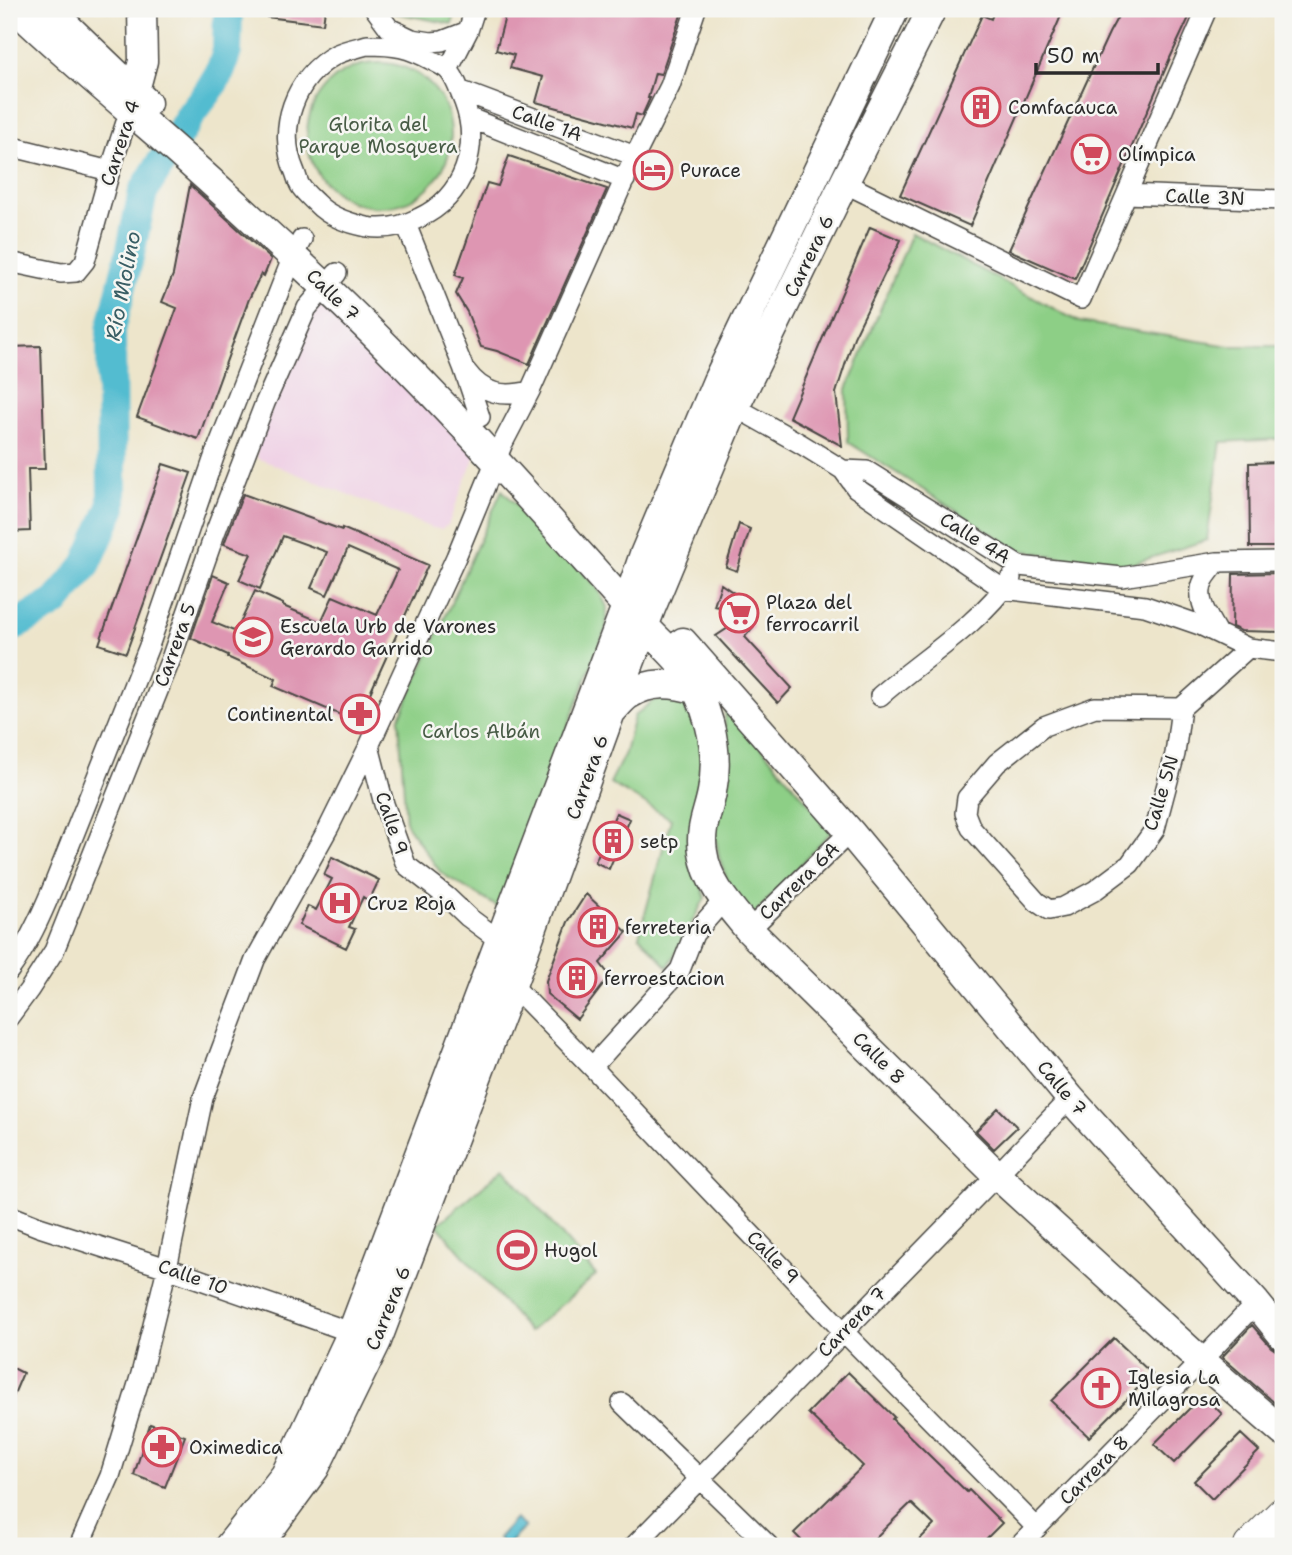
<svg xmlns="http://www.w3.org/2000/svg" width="1292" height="1555" font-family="'Shantell Sans',sans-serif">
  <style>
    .built { fill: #efd0e5 }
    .green { fill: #8dcf86; stroke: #5c7d58; stroke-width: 2 }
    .water { fill: #53bcd0; stroke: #3f747e; stroke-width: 2 }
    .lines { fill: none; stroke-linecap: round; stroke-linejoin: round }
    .river { stroke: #53bcd0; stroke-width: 30 }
    .building { fill: #de96b2 }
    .street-casing { stroke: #484743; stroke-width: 22 }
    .secondary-casing { stroke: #484743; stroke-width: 31 }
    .primary-casing { stroke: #484743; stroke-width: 34 }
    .street { stroke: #fff; stroke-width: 19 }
    .secondary { stroke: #fff; stroke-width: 28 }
    .primary { stroke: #fff; stroke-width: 32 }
    .labels { text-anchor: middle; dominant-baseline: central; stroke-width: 5; stroke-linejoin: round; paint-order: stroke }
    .poi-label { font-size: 19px; fill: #2b2b2b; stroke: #f6f6f2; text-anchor: start }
    .street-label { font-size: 19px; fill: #2b2b2b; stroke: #f6f6f2 }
    .park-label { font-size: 19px; fill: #485c46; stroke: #f6f6f2 }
    .water-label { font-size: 21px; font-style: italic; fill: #395e65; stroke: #f6f6f2 }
  </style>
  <rect width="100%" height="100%" fill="#f6f6f2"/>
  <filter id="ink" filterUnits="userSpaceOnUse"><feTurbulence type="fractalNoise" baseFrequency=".0143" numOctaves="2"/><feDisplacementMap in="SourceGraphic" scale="14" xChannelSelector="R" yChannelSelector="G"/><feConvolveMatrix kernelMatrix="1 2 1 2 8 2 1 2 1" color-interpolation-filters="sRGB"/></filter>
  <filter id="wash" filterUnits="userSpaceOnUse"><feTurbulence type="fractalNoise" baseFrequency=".00686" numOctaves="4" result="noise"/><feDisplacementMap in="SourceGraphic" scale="28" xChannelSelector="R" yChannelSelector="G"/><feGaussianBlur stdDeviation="1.57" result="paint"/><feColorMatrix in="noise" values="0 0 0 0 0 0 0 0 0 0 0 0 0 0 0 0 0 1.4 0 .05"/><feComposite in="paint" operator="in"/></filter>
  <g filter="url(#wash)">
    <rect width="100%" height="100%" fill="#ede5cb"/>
    <path class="built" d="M320,303L345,318L478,448L448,525L441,529L432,528L257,458L256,445L304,327Z"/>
    <path class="green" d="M390,9H457L452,24L390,12Z
      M307 135a72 72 0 1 1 144 0a72 72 0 1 1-144 0Z
      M912,233L1079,322L1230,346H1283V439L1221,442L1207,540L1119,568L1016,549L848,442L847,389Z
      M502,490L597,587L607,607L606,628L498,907L441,873L406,824L399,719Z
      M655,699L683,702L701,728L705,756L693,853L705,898L668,967L639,936L671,819L610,783L625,753L634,716Z
      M725,704L832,831L750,919L731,891L719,857L713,822L725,742Z
      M504,1168L596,1275L529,1332L437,1225Z"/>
    <path class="water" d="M515,1519L525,1527L506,1546L498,1538Z"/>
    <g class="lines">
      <path class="river" d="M9,629L56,602L86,565L112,507L111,330L131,249L143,192L193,111L208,92L220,72L227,51L228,9"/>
    </g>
    <g id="blocks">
      <path class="building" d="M267,9H325L323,24L267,17Z
        M507,9H683L661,74L655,73L648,98H650L642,116L636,114L632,128L536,102L543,77L510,68L514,55L496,50Z
        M995,9H1064L970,226L900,195L982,15L991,19Z
        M1122,9H1193L1170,58L1075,279L1009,250L1109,33Z
        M509,156L607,189L529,364L497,351L481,347L467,312L456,294L463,278L455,275L487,183L498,186Z
        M190,185L271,259L264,276L261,274L249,299L198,439L137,417L177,308L162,302L173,275Z
        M870,227L901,240L854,337L836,393L842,446L789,417Z
        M41,346L45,469H28L30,531L9,532V347Z
        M1283,462V547H1250L1249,463Z
        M163,464L191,473L126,653L99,644Z
        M243,494L342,530V528L428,565L357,722L273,686L276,679L227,657L228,655L191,638L213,575L229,582L212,622L236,632L255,591L283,604V606L321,622L333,596L377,615L398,570L348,548L327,595L311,588L327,552L283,536L260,589L239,580L251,554L224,544Z
        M739,524L750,529L737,571L726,567Z
        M1283,573V632L1241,631L1232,627L1233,574Z
        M721,584L744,600L753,627L745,637L792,688L778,703L716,636L728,628L734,618L725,608L714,606Z
        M616,813L630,819L609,869L595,862Z
        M332,857L379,880L369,901L363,897L349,927L355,929L346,948L299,925L308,906L316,910L332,879L324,875Z
        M586,894L627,932L600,963L610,976L577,1019L547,994L546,981L568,922Z
        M998,1108L1017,1127L994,1149L976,1131Z
        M1252,1325L1271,1347L1277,1351L1283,1352V1410L1222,1357Z
        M1114,1338L1152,1374L1089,1437L1051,1401Z
        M9,1366L23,1373L9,1406Z
        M848,1372L894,1417L892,1419L967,1492L969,1490L1002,1523L979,1546H913L934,1525L911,1503L875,1538L883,1546H807L794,1533L863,1466L808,1413Z
        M1203,1395L1222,1414L1174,1463L1154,1444Z
        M150,1424L185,1436L165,1487L134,1475Z
        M1241,1434L1259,1451L1212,1499L1194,1481Z"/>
    </g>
  </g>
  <g filter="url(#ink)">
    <use href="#blocks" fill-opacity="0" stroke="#484743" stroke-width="2"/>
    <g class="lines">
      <defs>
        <path id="street" d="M375,9L389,28L412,39L431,42L442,41L468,31
          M367,45C395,45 408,47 433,61C437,63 443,66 447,69C455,76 460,92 464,102C481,147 464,197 419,218C403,226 385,230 367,227C348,223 329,217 316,203C311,198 305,193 301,187C298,183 297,177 295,172C276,129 294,77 337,54C346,50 357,48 367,45Z
          M448,70L468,31L475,9
          M459,90L635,156
          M470,118L625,180
          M9,146L110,171
          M844,183L1081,299L1207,9
          M1127,194L1283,200
          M406,224L463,367L480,417
          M9,262L61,273L76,272L85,261L110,171L130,110
          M466,371C483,394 503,398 530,391
          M735,407L801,444L843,470L867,471L1019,566L1122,577L1217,562L1283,561
          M843,470L856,488L1003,589L1145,606L1200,625L1248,648L1283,652
          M1217,633C1209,618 1194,598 1204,580C1207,574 1213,568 1217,562
          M880,696C922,659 979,625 1011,578
          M1181,708L1095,707L1044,726L997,763L967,798L965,813L971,828L1037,902L1049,910L1064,907L1094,891L1130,864L1155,829L1175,754L1181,708L1248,648
          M369,746L384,804L406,865L447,897L468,917L499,940
          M749,930L850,832
          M9,971C28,945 41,916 53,887L149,646L214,457L293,256L302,239
          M512,985L592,1067L843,1331L1037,1528
          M9,1017L29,990L54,951L172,656L215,533L265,403L307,308L337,273
          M592,1067L680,970L694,934L724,900
          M9,1215L39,1227L167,1268L362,1336
          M622,1403L769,1546
          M79,1546L110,1476L141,1374L167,1268L203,1098L255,960L329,827L369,746L456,557L503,443L530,391L635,156L670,86L696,9
          M634,1546L997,1175L1070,1098
          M1019,1546L1201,1361L1256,1303"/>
        <path id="secondary" d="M16,9C54,46 95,80 135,115C189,160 240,208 291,255C392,347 486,448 577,551C599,575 620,600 643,624C655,638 670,650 681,664C707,701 721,746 712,792C708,814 699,828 703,852C707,883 730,907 749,930L997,1175L1201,1361L1283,1432
          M49,9L147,103
          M131,106L143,61L142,9
          M683,642L850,832L1070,1098L1256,1303L1283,1336
          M612,711C617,706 622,699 628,695C651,680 673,683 698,690
          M229,1546L285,1475L352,1332L626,606L643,557L717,381L895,9
          M254,1546L266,1535L315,1468L377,1341L512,985L611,712L652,606L735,407L844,183L932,9"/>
        <path id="primary" d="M1250,1546L1283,1513"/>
      </defs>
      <use href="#street" class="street-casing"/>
      <use href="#secondary" class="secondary-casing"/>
      <use href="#primary" class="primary-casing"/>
      <use href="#street" class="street"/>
      <use href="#secondary" class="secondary"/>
      <use href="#primary" class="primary"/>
    </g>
  </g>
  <defs>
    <symbol id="building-ring" viewBox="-11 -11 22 22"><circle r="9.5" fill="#f6f6f2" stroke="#d1495b" stroke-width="1.5"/><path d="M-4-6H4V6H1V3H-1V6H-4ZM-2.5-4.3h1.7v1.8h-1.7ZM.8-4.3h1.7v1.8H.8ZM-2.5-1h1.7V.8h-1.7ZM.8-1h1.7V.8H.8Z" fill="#d1495b"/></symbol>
    <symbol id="supermarket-ring" viewBox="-11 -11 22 22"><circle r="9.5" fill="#f6f6f2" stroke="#d1495b" stroke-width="1.5"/><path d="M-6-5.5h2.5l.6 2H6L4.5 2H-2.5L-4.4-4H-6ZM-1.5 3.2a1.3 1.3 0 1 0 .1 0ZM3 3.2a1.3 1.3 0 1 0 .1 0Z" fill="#d1495b"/></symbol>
    <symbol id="hotel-ring" viewBox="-11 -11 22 22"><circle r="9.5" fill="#f6f6f2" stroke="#d1495b" stroke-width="1.5"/><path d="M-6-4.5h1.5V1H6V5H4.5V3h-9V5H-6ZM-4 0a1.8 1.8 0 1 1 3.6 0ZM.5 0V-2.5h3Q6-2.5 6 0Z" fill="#d1495b"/></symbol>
    <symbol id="school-ring" viewBox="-11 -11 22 22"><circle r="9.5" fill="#f6f6f2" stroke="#d1495b" stroke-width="1.5"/><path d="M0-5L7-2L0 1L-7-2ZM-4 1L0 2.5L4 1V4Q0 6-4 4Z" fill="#d1495b"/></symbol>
    <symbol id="pharmacy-ring" viewBox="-11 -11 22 22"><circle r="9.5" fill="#f6f6f2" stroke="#d1495b" stroke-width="1.5"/><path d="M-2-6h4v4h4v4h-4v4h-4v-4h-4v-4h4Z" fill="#d1495b"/></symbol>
    <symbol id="hospital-ring" viewBox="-11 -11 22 22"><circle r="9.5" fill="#f6f6f2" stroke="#d1495b" stroke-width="1.5"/><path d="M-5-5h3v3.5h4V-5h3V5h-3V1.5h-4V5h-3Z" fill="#d1495b"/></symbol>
    <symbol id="stadium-ring" viewBox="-11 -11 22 22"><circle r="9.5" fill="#f6f6f2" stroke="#d1495b" stroke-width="1.5"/><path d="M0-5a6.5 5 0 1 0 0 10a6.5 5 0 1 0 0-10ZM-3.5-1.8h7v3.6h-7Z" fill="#d1495b"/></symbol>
    <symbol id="church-ring" viewBox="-11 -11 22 22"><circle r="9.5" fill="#f6f6f2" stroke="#d1495b" stroke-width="1.5"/><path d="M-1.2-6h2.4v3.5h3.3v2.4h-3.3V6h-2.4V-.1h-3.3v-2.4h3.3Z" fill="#d1495b"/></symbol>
  </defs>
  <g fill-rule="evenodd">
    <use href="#building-ring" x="959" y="85" width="44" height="44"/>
    <use href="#supermarket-ring" x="1069" y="132" width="44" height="44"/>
    <use href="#hotel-ring" x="631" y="148" width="44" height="44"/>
    <use href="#supermarket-ring" x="717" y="591" width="44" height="44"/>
    <use href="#school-ring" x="231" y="615" width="44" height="44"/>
    <use href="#pharmacy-ring" x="338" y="692" width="44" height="44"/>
    <use href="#building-ring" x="591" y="819" width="44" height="44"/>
    <use href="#hospital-ring" x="318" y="881" width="44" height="44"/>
    <use href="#building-ring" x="576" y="905" width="44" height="44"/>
    <use href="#building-ring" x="555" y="956" width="44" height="44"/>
    <use href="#stadium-ring" x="495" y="1228" width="44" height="44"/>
    <use href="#church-ring" x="1079" y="1366" width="44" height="44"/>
    <use href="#pharmacy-ring" x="140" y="1425" width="44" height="44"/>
  </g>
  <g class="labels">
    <g class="poi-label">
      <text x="1008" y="107">Comfacauca</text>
      <text x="1118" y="154">Olímpica</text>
      <text x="680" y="170">Purace</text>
      <text x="766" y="602">Plaza del<tspan x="766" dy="22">ferrocarril</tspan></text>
      <text x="280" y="626">Escuela Urb de Varones<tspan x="280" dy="22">Gerardo Garrido</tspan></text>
      <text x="333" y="714" text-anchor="end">Continental</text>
      <text x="640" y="841">setp</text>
      <text x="367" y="903">Cruz Roja</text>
      <text x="625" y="927">ferreteria</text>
      <text x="604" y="978">ferroestacion</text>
      <text x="544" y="1250">Hugol</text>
      <text x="1128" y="1377">Iglesia La<tspan x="1128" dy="22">Milagrosa</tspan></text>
      <text x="189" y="1447">Oximedica</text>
    </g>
    <g class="street-label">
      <text transform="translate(547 123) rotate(20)">Calle 1A</text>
      <text transform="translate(120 143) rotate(-72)">Carrera 4</text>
      <text transform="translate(1205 197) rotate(2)">Calle 3N</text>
      <text transform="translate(809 256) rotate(-64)">Carrera 6</text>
      <text transform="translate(333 295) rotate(44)">Calle 7</text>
      <text transform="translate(975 538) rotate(32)">Calle 4A</text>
      <text transform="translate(175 645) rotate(-70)">Carrera 5</text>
      <text transform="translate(587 777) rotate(-70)">Carrera 6</text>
      <text transform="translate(1161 793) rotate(-73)">Calle 5N</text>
      <text transform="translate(392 823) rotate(71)">Calle 9</text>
      <text transform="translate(799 881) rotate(-44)">Carrera 6A</text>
      <text transform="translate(879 1058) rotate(45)">Calle 8</text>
      <text transform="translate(1062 1088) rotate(50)">Calle 7</text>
      <text transform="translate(773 1257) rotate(46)">Calle 9</text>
      <text transform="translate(193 1277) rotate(19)">Calle 10</text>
      <text transform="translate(388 1308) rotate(-68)">Carrera 6</text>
      <text transform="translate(852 1322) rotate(-46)">Carrera 7</text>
      <text transform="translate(1094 1470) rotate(-45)">Carrera 8</text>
    </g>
    <g class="park-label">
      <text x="378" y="124">Glorita del<tspan x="378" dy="22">Parque Mosquera</tspan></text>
      <text x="481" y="731">Carlos Albán</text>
    </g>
    <g class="water-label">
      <text transform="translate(123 286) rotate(-79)">Río Molino</text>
    </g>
  </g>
  <rect width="1292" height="1555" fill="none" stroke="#f6f6f2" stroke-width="35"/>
  <path d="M1036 63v10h122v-10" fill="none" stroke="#2b2b2b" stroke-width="3.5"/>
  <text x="1047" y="63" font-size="21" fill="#2b2b2b" stroke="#f6f6f2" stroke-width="5" paint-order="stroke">50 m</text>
</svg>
